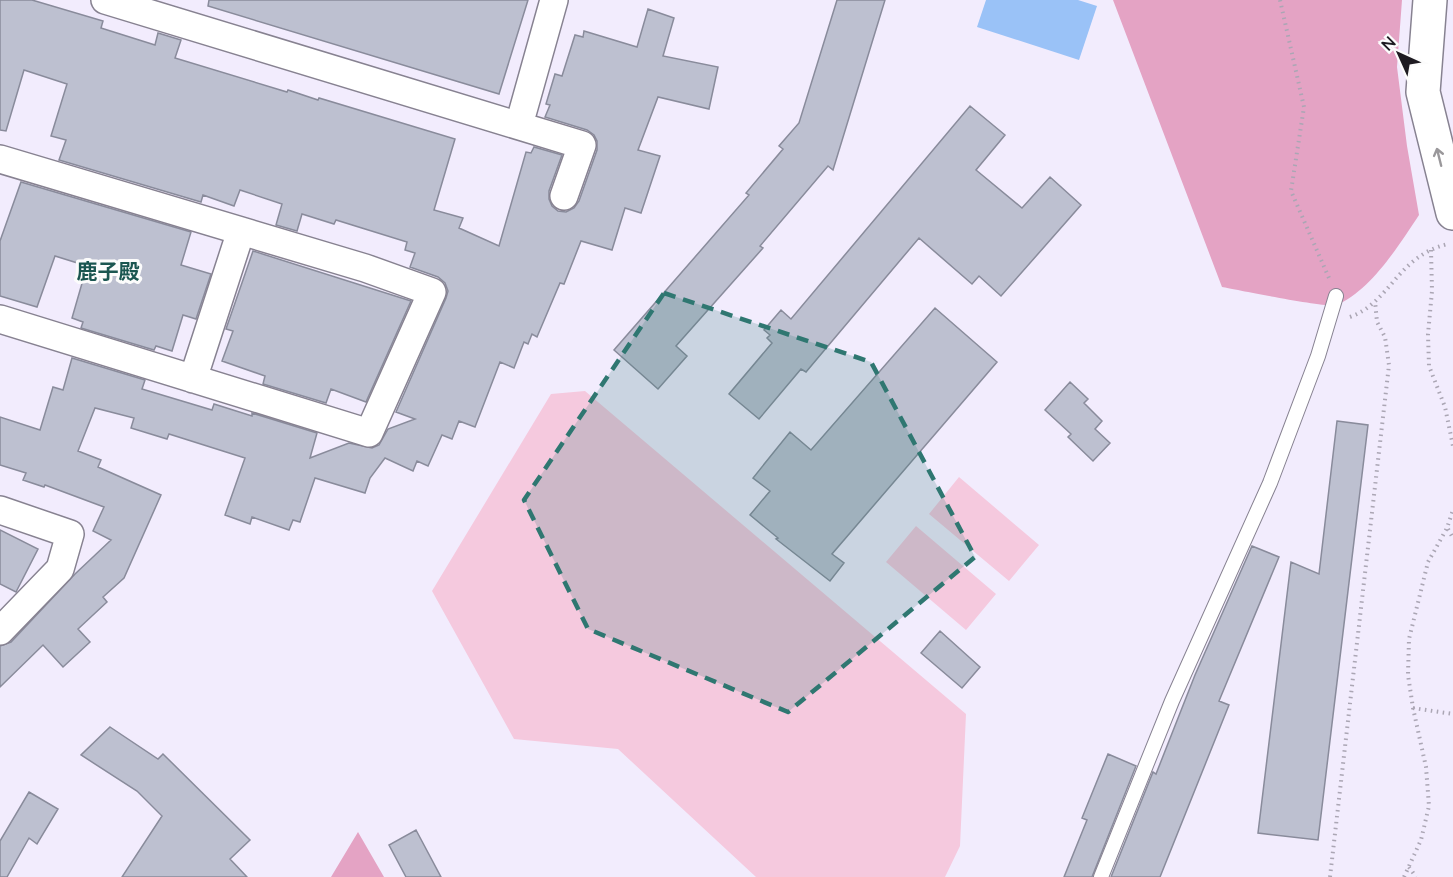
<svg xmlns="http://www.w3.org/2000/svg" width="1453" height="877" font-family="Lato,'Noto Sans JP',sans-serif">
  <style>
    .green { fill: #f5c9de }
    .forest { fill: #e4a3c4 }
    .water { fill: #9ac2f7 }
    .building { fill: #bdc0d0; stroke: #898b9b; stroke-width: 1.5 }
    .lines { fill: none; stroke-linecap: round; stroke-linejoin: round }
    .lane-casing { stroke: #878291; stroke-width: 16 }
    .street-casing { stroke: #878291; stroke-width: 30 }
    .secondary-casing { stroke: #878291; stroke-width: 36 }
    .path { stroke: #aba6b4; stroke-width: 4; stroke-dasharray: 1.5 4.5; stroke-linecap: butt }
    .lane { stroke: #fff; stroke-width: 14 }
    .street { stroke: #fff; stroke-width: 27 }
    .secondary { stroke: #fff; stroke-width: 33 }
    .oneway { stroke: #9a989b }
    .marked { fill: #2f7771; fill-opacity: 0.2; stroke: #2f7771; stroke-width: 4.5; stroke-dasharray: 12 8; stroke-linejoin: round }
    .labels { text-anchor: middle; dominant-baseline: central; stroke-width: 6; stroke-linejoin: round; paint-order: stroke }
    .quarter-label { font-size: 21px; font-weight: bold; fill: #1b5651; stroke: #fcfcfc }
  </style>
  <rect width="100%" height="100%" fill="#f2ecfd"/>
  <path class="green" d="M585,391L966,714L960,846L945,877H756L618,749L514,739L432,591L551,394Z
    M959,477L1039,545L1009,581L929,514Z
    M916,526L996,594L966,630L886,562Z"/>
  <path class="forest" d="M1113,0H1402L1397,67L1407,146L1419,215C1399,245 1370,292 1336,305C1327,308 1238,290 1222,287Z
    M358,832L384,877H331Z"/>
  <path class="water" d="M986,0H1078L1097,6L1079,60L977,27Z"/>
  <path class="building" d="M0,0H32L103,21L101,28L155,45L158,33L181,40L175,58L287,92L288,90L318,100L319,98L455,139L434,210L463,218L459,228L499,246L526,152L531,153L534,147L562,155L549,191V199L552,206L558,211L566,212L574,208L579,201L597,150V141L594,135L587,130L545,117L550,105L546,104L555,74L562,76L575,35L583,37L584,31L637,47L648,9L674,18L663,56L718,67L709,109L658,97L638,150L660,156L641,213L625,208L612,250L581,241L564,284L560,283L537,337L532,334L528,344L524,342L514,368L500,362L475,427L459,421L452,439L442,435L428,466L417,461L413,471L385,458L370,478L365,493L315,478L300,522L293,520L289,530L252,517L250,524L225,515L245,458L169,434L167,439L131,428L134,418L95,408L78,451L101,460L98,467L161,495L124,578L103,597L107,602L78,629L90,642L63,667L43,645L0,687V646L11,642L75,574L111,540L93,531L104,507L45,485L44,487L23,480L26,473L0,465V417L40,430L53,387L63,390L72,358L145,380L142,389L212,410L214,404L252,416V413L317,433L310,458L349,443L372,448L379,445L388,429L415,419L396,412L446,298L448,291L445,283L438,277L410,267L415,253L405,250L407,242L336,220L334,224L302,214L297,231L276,225L282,204L240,190L234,206L203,195L201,202L59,160L66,140L51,136L67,84L24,70L6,131L0,130Z
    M209,0H528L499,94L208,6Z
    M837,0H885L833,170L828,166L760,246L763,248L676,346L687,356L658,389L614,350L749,195L746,193L783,149L779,146L799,123Z
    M970,106L1005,135L976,170L1022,208L1050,177L1081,205L1001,296L979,276L972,284L919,238L806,372L801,369L759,419L729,394L772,343L767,338L770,335L764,330L781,310L791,319Z
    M21,182L191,232L181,265L211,274L196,319L183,315L172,351L156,346L154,350L81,328L83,322L72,318L87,266L55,256L37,307L0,296V241Z
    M253,251L411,301L366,402L331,389L326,403L263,384L265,376L222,361L233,331L226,329Z
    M935,308L997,362L832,554L844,563L830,581L776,539L778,538L750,515L770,491L753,478L790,432L811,450Z
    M1070,382L1088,399L1084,403L1102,421L1095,429L1110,443L1093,461L1068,437L1071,434L1045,410Z
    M1337,421L1368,425L1318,840L1258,833L1291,562L1319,574Z
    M0,530L38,549L16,592L0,584Z
    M1252,546L1279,557L1219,701L1229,705L1160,877H1111L1153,772L1156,774L1195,675Z
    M940,631L980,667L962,688L921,653Z
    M110,727L158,759L163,754L250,840L230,859L247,877H122L162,816L137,791L81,755Z
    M1108,754L1136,766L1092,877H1064L1087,820L1082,818Z
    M29,792L58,809L37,844L29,838L7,877H0V841Z
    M416,830L441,877H406L389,845Z"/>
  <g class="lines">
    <defs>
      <path id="lane" d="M1101,877L1172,701L1270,483L1318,356L1336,296"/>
      <path id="street" d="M105,0L582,145L564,196
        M519,125L554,0
        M0,159L365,268L432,292L369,433L0,319
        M193,379L241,231
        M0,510L70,534L60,569L0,631"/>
      <path id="secondary" d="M1430,0L1423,92L1453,213"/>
    </defs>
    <use href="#lane" class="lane-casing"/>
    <use href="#street" class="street-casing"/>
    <use href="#secondary" class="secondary-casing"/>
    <path class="path" d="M1280,0L1304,107L1291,191L1329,278
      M1431,250L1432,291L1428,334L1429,366L1445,407L1453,446
      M1350,317C1391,302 1397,256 1448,244
      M1448,529L1453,538
      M1413,708L1453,714
      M1409,867L1416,877
      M1330,877L1389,365L1385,337L1377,322L1375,301
      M1404,877L1421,840L1429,806L1426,767L1413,708L1408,675L1409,639L1428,562L1447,528L1453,510"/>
    <use href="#lane" class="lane"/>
    <use href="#street" class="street"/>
    <use href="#secondary" class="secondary"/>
  </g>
  <defs><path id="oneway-shaft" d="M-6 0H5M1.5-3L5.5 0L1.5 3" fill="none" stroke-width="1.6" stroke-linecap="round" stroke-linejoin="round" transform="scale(1.5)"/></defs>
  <use class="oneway" href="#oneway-shaft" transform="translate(1439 157) rotate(-104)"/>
  <path class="marked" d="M664,293L871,362L975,557L788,712L588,629L524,500Z"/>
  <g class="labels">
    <g class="quarter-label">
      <text x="108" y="270">鹿子殿</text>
    </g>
  </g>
  <g transform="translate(1399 54) rotate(315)" stroke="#fcfcfc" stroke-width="4.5" paint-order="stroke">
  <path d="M0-4.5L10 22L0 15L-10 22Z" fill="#1e1b21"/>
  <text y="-9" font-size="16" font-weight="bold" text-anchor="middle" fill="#1e1b21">N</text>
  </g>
</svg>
